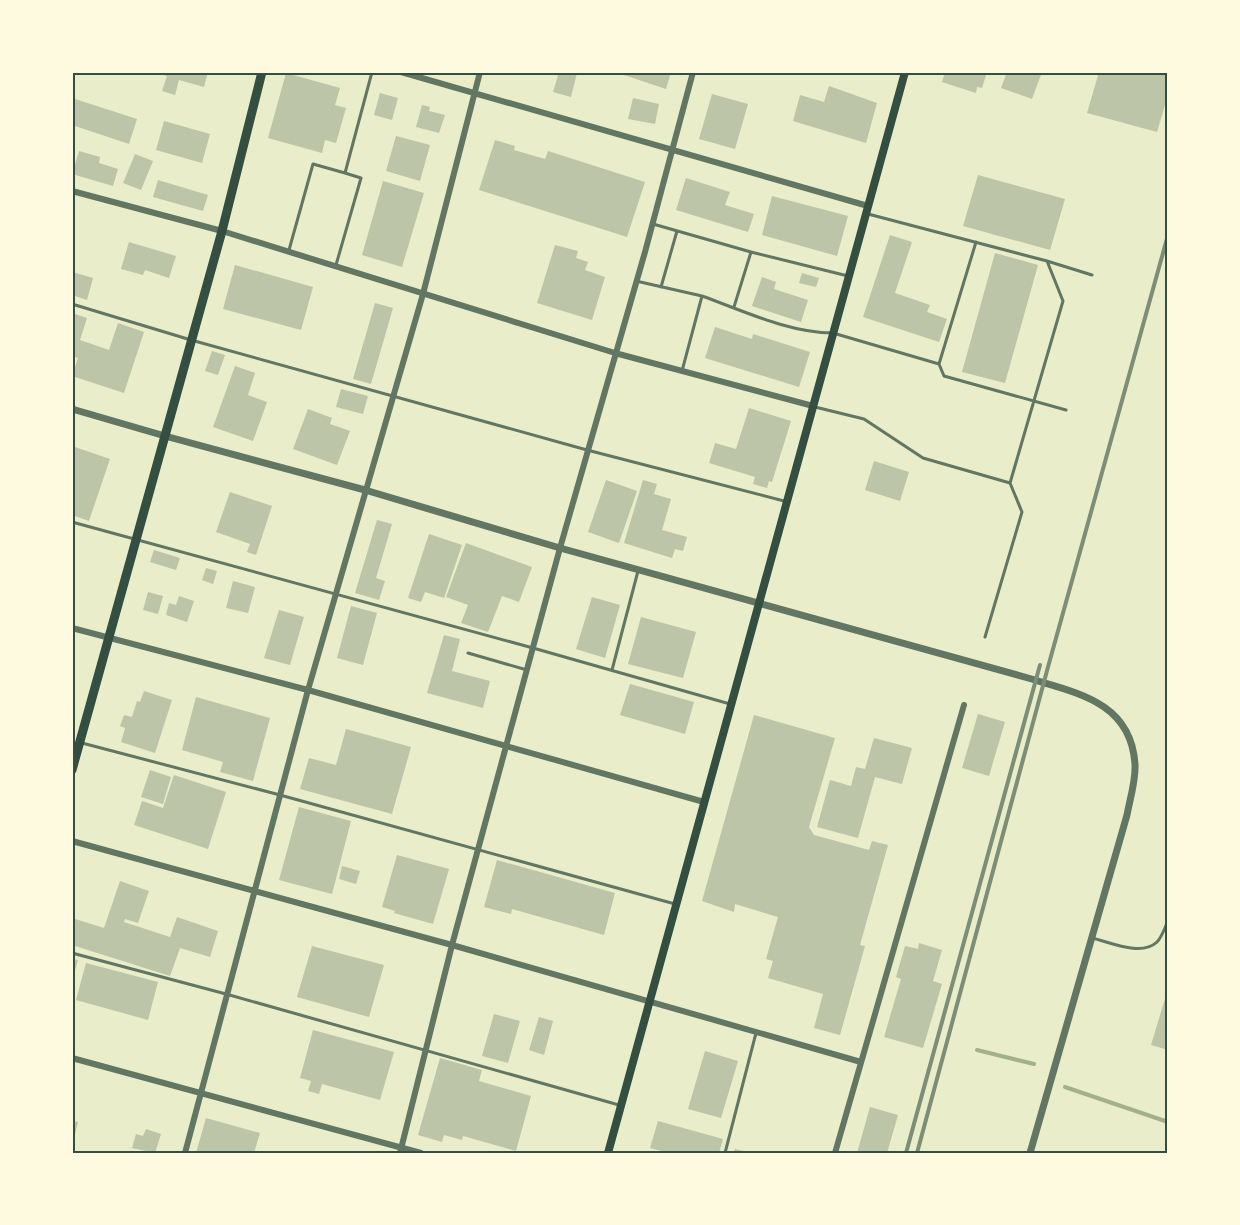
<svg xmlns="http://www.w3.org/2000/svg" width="1240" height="1225" font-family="'Public Sans',sans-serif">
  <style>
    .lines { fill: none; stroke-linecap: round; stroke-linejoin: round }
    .stream { stroke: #a3b18a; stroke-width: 4 }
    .building { fill: #bcc5a7 }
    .service { stroke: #617663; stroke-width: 3 }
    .minor { stroke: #617663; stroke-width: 6 }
    .tertiary { stroke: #617663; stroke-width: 7 }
    .secondary { stroke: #344e41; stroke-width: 8 }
    .primary { stroke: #344e41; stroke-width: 9 }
    .rail { stroke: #7c8e77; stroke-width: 4 }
    .neatline { fill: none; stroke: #344e41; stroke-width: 2 }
  </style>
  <rect width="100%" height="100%" fill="#e9edc9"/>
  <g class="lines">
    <path class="stream" d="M977,1050L1034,1064
      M1065,1087L1168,1122"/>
  </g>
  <path class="building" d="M154,72H208L204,87L179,80L175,95L162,91L167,76Z
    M559,72L577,73L571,97L553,92Z
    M615,72H671L666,89Z
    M945,72H987L982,88L977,87L976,93L942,82Z
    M1007,72H1042L1032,99L1001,88Z
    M1099,72H1168V95L1157,132L1087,113Z
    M286,73L340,88L335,105L346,108L336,143L325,140L322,153L268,138Z
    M829,86L877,103L866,143L793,121L800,95L824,102Z
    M380,93L398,98L392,120L374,115Z
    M712,94L748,104L735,149L699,139Z
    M72,98L137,119L129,144L72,125Z
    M633,98L659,104L655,124L628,119Z
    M422,105L430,107L429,111L445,115L439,133L416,127Z
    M164,121L210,134L202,163L156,150Z
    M396,136L430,145L420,181L386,171Z
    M495,140L515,146L514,150L545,159L548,151L645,182L627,237L479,190Z
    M79,151L100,157L99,163L118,169L113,186L72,174Z
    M135,154L153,161L141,190L123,183Z
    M978,175L1065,199L1050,250L963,226Z
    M686,178L730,192L725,205L754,214L748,232L676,210Z
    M158,180L208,195L203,211L153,197Z
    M383,181L424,193L402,267L362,255Z
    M772,196L848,216L837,256L762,235Z
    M890,235L912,242L895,293L930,305L927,312L947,319L939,342L863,317Z
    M129,242L176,256L169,278L145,270L143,275L121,269Z
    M555,245L578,251L576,258L588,262L585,270L605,277L592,320L537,303Z
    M995,253L1038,265L1005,383L962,372Z
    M235,265L313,287L301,330L223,309Z
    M72,272L93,278L87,300L72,295Z
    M802,273L819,278L816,287L799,283Z
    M762,277L776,282L774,289L808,300L801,322L752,306Z
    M375,303L393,308L371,384L353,379Z
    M72,313L87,318L80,340L109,350L118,323L144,332L124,393L72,376L78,358L72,356Z
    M715,327L752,339L753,334L810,352L799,387L705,358Z
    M212,351L225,355L218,375L205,371Z
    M235,366L255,373L248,395L267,402L253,441L213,427Z
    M341,389L368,396L363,414L336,407Z
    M749,408L791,421L772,482L769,481L767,488L753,484L755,477L709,463L715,443L736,449Z
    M308,409L332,418L330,424L350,431L337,465L293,449Z
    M72,446L110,459L89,521L72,515Z
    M874,461L909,472L900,501L865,490Z
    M606,480L637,491L619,543L588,532Z
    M643,480L657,484L654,494L671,499L662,530L687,537L683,551L675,549L672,558L624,543Z
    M230,492L272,506L256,555L247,552L250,544L216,532Z
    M377,520L392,524L376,578L385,581L379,600L355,593Z
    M429,534L462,545L444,598L425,592L421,602L408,598Z
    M466,543L532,567L519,602L502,596L488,632L461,623L468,605L446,597Z
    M154,550L180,558L176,570L150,562Z
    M206,568L217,571L213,584L202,580Z
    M233,581L255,587L248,613L226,608Z
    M148,592L163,596L158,614L143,610Z
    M179,596L194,601L187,622L166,615L169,603L176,605Z
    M592,597L620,605L605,658L576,649Z
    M351,606L377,613L363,665L337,658Z
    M279,610L304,617L290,665L264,658Z
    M641,617L696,632L683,678L628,664Z
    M444,635L460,639L452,671L490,681L483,708L427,693Z
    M630,684L694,702L685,734L620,715Z
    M144,691L172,700L155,753L121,742L125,728L120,726L124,715L132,717L137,701L140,702Z
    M196,697L270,718L253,781L220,772L223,762L182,750Z
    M978,714L1005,722L989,776L962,768Z
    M754,715L835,738L809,827L814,835L869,850L872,841L888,845L860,945L865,946L840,1035L814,1028L823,994L768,978L773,961L766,959L778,917L735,904L734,912L702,901Z
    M346,729L411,747L392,814L300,789L309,758L336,765Z
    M874,738L912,748L902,784L875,777L858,838L817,827L830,780L851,786L856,767L865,769Z
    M150,770L171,777L163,804L141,797Z
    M174,775L226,792L208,849L134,825L142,801L163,808Z
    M299,807L351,821L332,894L279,880Z
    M397,855L449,869L433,924L394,913L395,911L382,907Z
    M497,860L615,893L604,935L512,909L511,914L484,907Z
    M342,866L360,871L356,884L339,879Z
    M120,881L149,891L138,923L125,919L124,922L170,937L177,917L218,931L210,957L180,948L170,976L72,945V918L104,928Z
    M919,943L942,950L933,981L942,984L923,1048L884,1037L901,979L896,977L905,946L918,949Z
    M312,946L384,965L369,1017L297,997Z
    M72,959L78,960L74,974L72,973Z
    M86,963L158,982L148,1020L76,1000Z
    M1167,992H1168V1050L1151,1045Z
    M494,1014L520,1021L508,1063L482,1056Z
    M539,1017L553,1021L544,1055L529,1050Z
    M313,1030L394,1052L380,1100L322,1084L319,1094L308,1091L311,1081L300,1078Z
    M705,1051L738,1061L721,1118L688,1109Z
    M440,1058L482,1070L479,1081L531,1096L516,1151L463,1136L462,1140L444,1135L442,1142L418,1135Z
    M870,1107L898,1115L887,1153H857Z
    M206,1118L260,1133L254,1153H196Z
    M72,1121L78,1122L73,1143H72Z
    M658,1121L723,1139L719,1153H669L650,1148Z
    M146,1129L161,1134L155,1153L132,1148L136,1134L143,1136Z
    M735,1149L748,1152V1153H734Z"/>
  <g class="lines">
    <path class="service" d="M868,214L1047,261L1063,301L1010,483L1022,512L985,637
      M653,224L751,252L734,307
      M289,250L313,164L345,173L372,72
      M751,252L848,276
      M1047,261L1092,275
      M336,265L361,178L345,173
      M636,281L702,296L682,371
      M661,287L677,231
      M702,296C744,311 789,333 833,333L939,364L976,242
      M72,304L191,340L587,450L784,501
      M939,364L944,376L1066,410
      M815,407L864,419L923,458L1010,483
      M72,522L533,648L730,704
      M468,653L527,670
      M612,670L638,571
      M82,743L280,795L675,904
      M1092,938C1110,942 1141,957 1157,942C1162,937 1165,927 1168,921
      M72,953L226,994L619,1105
      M725,1153L756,1033"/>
    <path class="minor" d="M401,72L868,206
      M72,191L222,231L615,353L813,406
      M72,628L308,690L704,802
      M72,841L452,945L861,1062
      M72,1058L421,1153
      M185,1153L308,690L423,294L480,72
      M400,1153L452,945L560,548L645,252L693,72
      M835,1153L964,705"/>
    <path class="tertiary" d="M72,409L165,436L365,490L560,548L1028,678C1077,693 1131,702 1135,764C1136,781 1130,798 1127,815L1030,1153"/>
    <path class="secondary" d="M608,1153L905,72"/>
    <path class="primary" d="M72,770L222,231L262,72"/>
    <path class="rail" d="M906,1153L1040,665
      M917,1153L1048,667L1168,235"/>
  </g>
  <rect width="1240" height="1225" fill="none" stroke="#fefae0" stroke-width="147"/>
  <rect x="74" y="74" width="1092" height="1078" class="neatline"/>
</svg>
